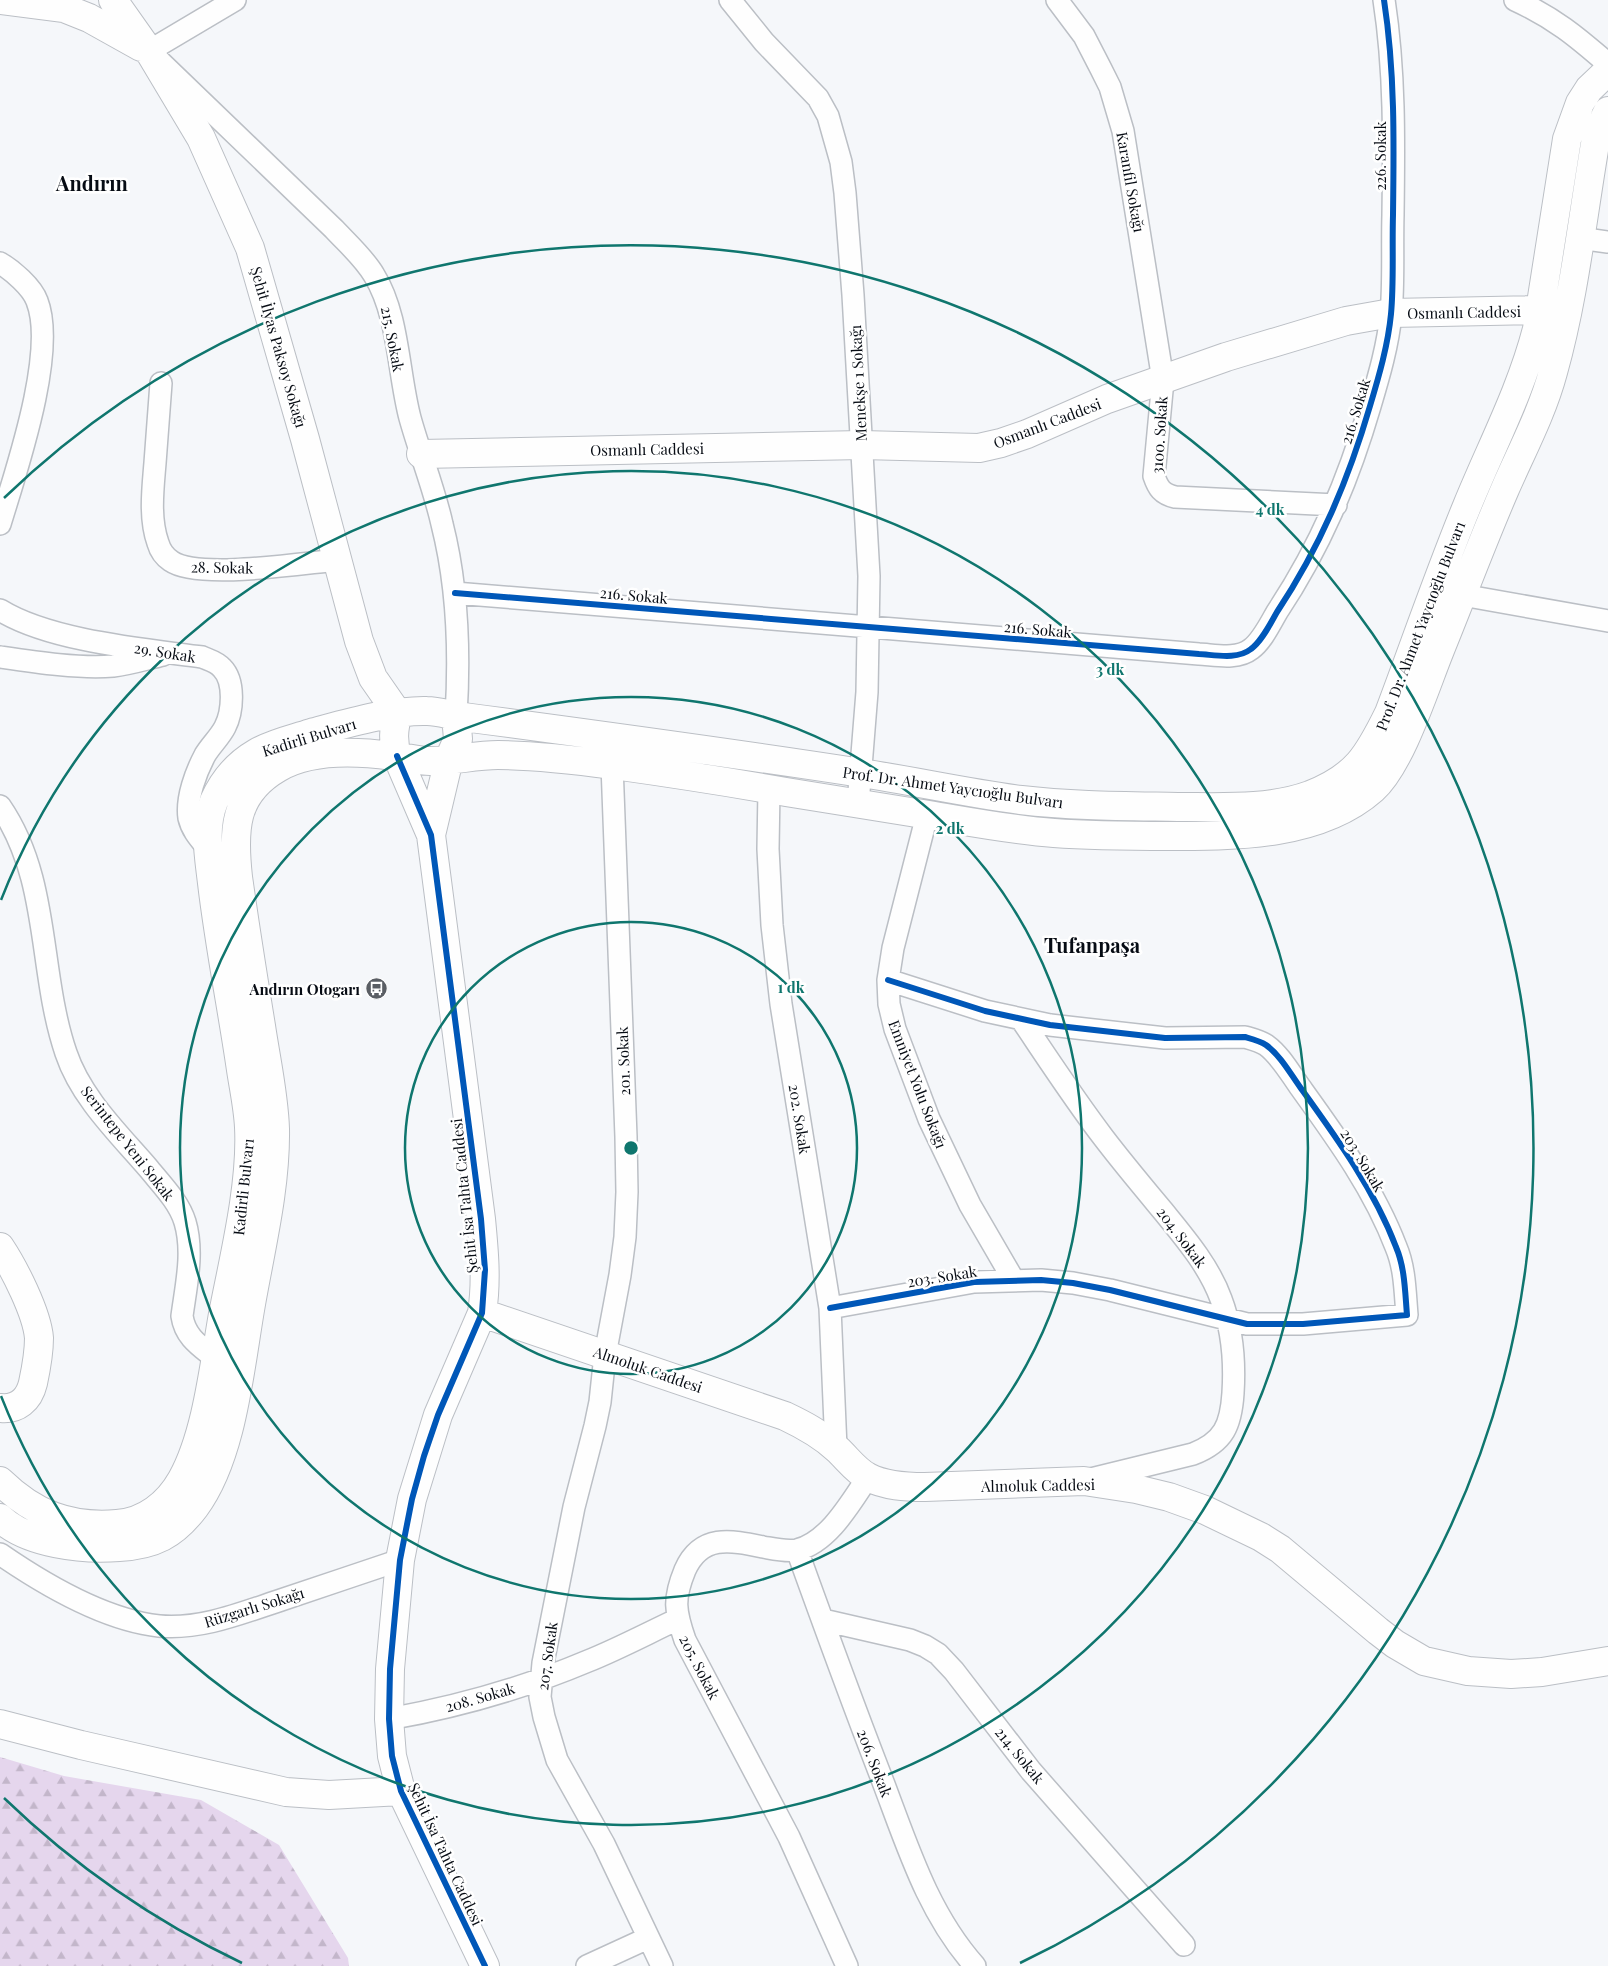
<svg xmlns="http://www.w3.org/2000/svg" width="1608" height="1966" font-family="'Playfair Display',serif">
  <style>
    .forest { fill: url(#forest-firs) }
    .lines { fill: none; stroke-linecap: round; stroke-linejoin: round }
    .street-casing { stroke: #bbbfc5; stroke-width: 24 }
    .secondary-casing { stroke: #bbbfc5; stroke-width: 30 }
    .street { stroke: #fefefe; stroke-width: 21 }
    .secondary { stroke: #fefefe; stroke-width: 28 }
    .cycleway-casing { stroke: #fff; stroke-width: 9 }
    .cycleway { stroke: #0057b8; stroke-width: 6 }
    .ring { fill: none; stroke: #0f766e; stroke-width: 2.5 }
    .labels { text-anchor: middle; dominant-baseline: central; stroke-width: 5; stroke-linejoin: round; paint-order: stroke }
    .street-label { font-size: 15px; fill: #070c14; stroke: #fff }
    .poi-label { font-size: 15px; font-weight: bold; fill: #070c14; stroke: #fff; text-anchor: end }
    .district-label { font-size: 20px; font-weight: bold; fill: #070c14; stroke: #fff }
    .centre { fill: #0f766e; stroke: #fff; stroke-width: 2.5 }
    .ring-label { font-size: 15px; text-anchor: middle; font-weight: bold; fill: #0f766e; stroke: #fff; stroke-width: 5; stroke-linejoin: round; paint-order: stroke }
  </style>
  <defs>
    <pattern id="forest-firs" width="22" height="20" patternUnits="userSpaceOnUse" patternTransform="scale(1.25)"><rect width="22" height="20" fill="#e5d6ed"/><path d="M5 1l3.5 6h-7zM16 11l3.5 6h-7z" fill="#c3b6ca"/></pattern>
  </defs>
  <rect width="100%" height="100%" fill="#f5f7fa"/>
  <path class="forest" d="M0,1757L64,1776L201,1800L279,1845L348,1958L349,1966H0Z"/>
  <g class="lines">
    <defs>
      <path id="street" d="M235,0L149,51L334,229C348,244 364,258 374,275C399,315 398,373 410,418C420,454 434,488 442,524C458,587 460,652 456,716
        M730,0L764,42L818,98L828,116L841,162L845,193L853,295L869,576L867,692L858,804
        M1057,0L1084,36L1101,69L1110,87L1123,131L1163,380L1154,476C1158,488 1162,494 1175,497L1336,505
        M1515,0C1554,18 1576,36 1608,64
        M1579,238L1608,242
        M0,263C12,270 32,287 37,301C57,352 16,471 0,524
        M161,383C159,409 157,436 155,463C153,488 149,518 158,543C160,550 165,557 171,561C198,580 303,563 338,560
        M455,593L1199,654C1216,655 1237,660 1251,649C1262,641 1270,624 1277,612C1320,547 1348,481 1370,406C1379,376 1388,345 1391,314C1394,282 1392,248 1393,215C1394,143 1395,71 1384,0
        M1462,595L1608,621
        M0,610C50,641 143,649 202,657C209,660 217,662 222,668C235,681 233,711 225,727C220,737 211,745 205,755C196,772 186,798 189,818C192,831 201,840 209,850
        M0,657C34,662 80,669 113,666C130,664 146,659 163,655
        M612,765L626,1137L627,1192L625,1237L620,1275L605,1355L600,1402L595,1426L574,1507L543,1663L540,1697L544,1717L557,1760L604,1844L662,1966
        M769,789L768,849L772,925L781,1004L830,1308L836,1448
        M0,806C51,880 38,971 66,1053C81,1098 119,1134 149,1169C162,1185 179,1202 185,1222C194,1252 186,1286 182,1316C185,1337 200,1346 215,1358
        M927,815L893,948L888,980L889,1004L895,1029L929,1119L970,1205L1013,1279
        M1021,1019C1048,1059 1074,1099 1103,1137C1122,1162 1143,1187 1163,1211C1185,1238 1209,1266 1221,1299C1232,1328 1235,1362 1233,1393C1231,1425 1224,1442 1193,1454L1091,1479
        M830,1308L974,1282L1041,1280L1073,1283L1110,1290L1247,1324H1303L1407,1315C1405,1292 1405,1268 1396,1247C1374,1189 1336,1137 1300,1087C1290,1073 1280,1055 1266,1045C1260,1041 1252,1039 1245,1037L1165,1038L1050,1025L985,1011L888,980
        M797,1550C824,1625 851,1699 880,1774C906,1841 926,1911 975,1966
        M0,1554C45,1585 104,1620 159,1626C202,1630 244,1612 284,1599C323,1586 361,1573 400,1560
        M823,1620L910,1640L925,1646L938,1654L954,1671L1031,1771L1184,1945
        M389,1719C457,1707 524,1688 588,1661C618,1649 648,1633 678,1619
        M587,1966L648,1938
        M847,1966L789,1837L685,1640C675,1611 673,1599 685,1570C701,1534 730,1540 763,1547C774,1549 786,1552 797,1550C829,1542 851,1502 868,1477"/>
      <path id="secondary" d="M0,0L64,8L89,18L141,47
        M113,0L149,51L201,138L250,248L305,439L359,641L373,678L398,714C393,730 393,741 397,756L431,835L481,1219C484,1250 487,1281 482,1313L438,1415L412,1499L400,1560L390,1669L389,1719L392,1756L401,1791L485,1966
        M421,454L862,445L979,448L1001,443L1027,434L1107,399L1226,357L1346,321L1391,313L1540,310
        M431,835L449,759L458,739L456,716
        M0,1247C14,1268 37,1313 39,1338C39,1353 36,1369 33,1383C29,1400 17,1410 0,1408
        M482,1313L785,1416C804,1425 821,1434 837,1449C847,1458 856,1471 868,1477C885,1486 906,1487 925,1487L1084,1481L1136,1489L1169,1497L1205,1510L1261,1537L1280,1549L1378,1631L1395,1644L1424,1661L1468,1671L1511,1674L1542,1672L1608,1661
        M0,1481C34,1514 69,1528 117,1524C145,1522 168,1504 182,1479C207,1434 214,1365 223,1314C234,1257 252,1185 249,1127C248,1106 243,1085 240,1063C231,1003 219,943 212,883C209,856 203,827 214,801C223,781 237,764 256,753C273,743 293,739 311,733C345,724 392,710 427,711C437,711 446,714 456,716C591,734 726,752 861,773C914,781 967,793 1021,800C1073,806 1126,806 1178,807C1221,807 1269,810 1310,795C1356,777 1368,756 1389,713C1415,644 1439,574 1467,506C1491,447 1521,391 1537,329L1567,139L1580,103L1589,89L1608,71
        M0,1518C27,1544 83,1550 119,1547C154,1545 174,1535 195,1507C233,1456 240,1366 251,1304C261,1247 276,1187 275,1129C274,1095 266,1060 261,1026C253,977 245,927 238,877C233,831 233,794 278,768C310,749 356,751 392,756C405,757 418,761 430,761C453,761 475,755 498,755C536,755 576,760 614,765C671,773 729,782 786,792C834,800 881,807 929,815C971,822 1012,830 1054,833C1093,836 1131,836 1170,836C1237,836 1320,836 1373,789C1401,764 1425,687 1440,650C1462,596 1482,542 1505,489C1522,450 1542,413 1553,372C1574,298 1582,220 1595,144L1600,127L1608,111
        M0,1724L81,1745L286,1792L329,1795L401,1791"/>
    </defs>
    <use href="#street" class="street-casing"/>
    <use href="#secondary" class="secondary-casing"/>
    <use href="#street" class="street"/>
    <use href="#secondary" class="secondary"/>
    <defs>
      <path id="cycleway" d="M455,593L1199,654C1216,655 1237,660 1251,649C1262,641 1270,624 1277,612C1320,547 1348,481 1370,406C1379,376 1388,345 1391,314C1394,282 1392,248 1393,215C1394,143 1395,71 1384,0
        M397,756L431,835L481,1219L485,1270L482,1313L438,1415L424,1456L412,1499L400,1560L390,1669L389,1719L392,1756L401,1791L485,1966
        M830,1308L974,1282L1041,1280L1073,1283L1110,1290L1247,1324H1303L1407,1315C1405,1292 1405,1268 1396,1247C1374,1189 1336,1137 1300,1087C1290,1073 1280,1055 1266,1045C1260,1041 1252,1039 1245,1037L1165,1038L1050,1025L985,1011L888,980"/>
    </defs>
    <use href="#cycleway" class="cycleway-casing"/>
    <use href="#cycleway" class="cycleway"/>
  </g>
  <g class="ring">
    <circle cx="631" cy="1148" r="226"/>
    <circle cx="631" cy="1148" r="451"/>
    <path d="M1 900A677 677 0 1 1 1 1396"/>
    <path d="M242 1963A903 903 0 0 1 4 1798M4 498A903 903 0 1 1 1020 1963"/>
  </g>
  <defs>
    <symbol id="bus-disc" viewBox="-11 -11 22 22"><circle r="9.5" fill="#5a5e64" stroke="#fff"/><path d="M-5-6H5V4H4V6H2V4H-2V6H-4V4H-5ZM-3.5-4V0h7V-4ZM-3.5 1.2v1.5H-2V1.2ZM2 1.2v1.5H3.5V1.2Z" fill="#fff"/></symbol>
  </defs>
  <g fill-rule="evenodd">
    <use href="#bus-disc" x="364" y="976" width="25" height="25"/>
  </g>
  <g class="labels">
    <g class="street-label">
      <text transform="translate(1380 156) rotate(-90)">226. Sokak</text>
      <text transform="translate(1131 182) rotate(80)">Karanfil Sokağı</text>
      <text transform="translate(1464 312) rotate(-1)">Osmanlı Caddesi</text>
      <text transform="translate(393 339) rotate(79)">215. Sokak</text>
      <text transform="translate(279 347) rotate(74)">Şehit İlyas Paksoy Sokağı</text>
      <text transform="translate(858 383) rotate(-93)">Menekşe 1 Sokağı</text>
      <text transform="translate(1355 411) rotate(-73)">216. Sokak</text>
      <text transform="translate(1047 423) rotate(-21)">Osmanlı Caddesi</text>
      <text transform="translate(1159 435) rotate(-86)">3100. Sokak</text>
      <text transform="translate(647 449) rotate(-1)">Osmanlı Caddesi</text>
      <text transform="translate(222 567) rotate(1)">28. Sokak</text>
      <text transform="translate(634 595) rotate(5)">216. Sokak</text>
      <text transform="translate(1420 626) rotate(-69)">Prof. Dr. Ahmet Yaycıoğlu Bulvarı</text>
      <text transform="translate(1038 629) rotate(5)">216. Sokak</text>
      <text transform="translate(165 652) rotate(9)">29. Sokak</text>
      <text transform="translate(309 737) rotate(-17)">Kadirli Bulvarı</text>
      <text transform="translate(953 787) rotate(8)">Prof. Dr. Ahmet Yaycıoğlu Bulvarı</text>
      <text transform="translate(623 1061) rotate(-92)">201. Sokak</text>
      <text transform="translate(918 1084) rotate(69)">Emniyet Yolu Sokağı</text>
      <text transform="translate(800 1119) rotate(81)">202. Sokak</text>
      <text transform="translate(128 1143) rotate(52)">Serintepe Yeni Sokak</text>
      <text transform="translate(1363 1160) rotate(59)">203. Sokak</text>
      <text transform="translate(243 1187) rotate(-84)">Kadirli Bulvarı</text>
      <text transform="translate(464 1196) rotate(-96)">Şehit İsa Tahta Caddesi</text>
      <text transform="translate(1182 1237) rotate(53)">204. Sokak</text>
      <text transform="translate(942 1276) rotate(-9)">203. Sokak</text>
      <text transform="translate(648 1369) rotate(19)">Alınoluk Caddesi</text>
      <text transform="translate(1038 1485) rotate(-1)">Alınoluk Caddesi</text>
      <text transform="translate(254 1607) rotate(-17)">Rüzgarlı Sokağı</text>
      <text transform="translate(547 1656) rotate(-82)">207. Sokak</text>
      <text transform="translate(700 1667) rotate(63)">205. Sokak</text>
      <text transform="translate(480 1697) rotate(-16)">208. Sokak</text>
      <text transform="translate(1020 1755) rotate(51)">214. Sokak</text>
      <text transform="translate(875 1763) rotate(69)">206. Sokak</text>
      <text transform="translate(446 1854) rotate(65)">Şehit İsa Tahta Caddesi</text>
    </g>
    <g class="poi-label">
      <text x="360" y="989">Andırın Otogarı</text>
    </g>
    <g class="district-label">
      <text x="92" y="182">Andırın</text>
      <text x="1092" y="944">Tufanpaşa</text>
    </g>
  </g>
  <circle cx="631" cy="1148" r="8" class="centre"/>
  <g class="ring-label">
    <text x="1270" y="515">4 dk</text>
    <text x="1110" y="675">3 dk</text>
    <text x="950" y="834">2 dk</text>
    <text x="791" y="993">1 dk</text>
  </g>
</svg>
